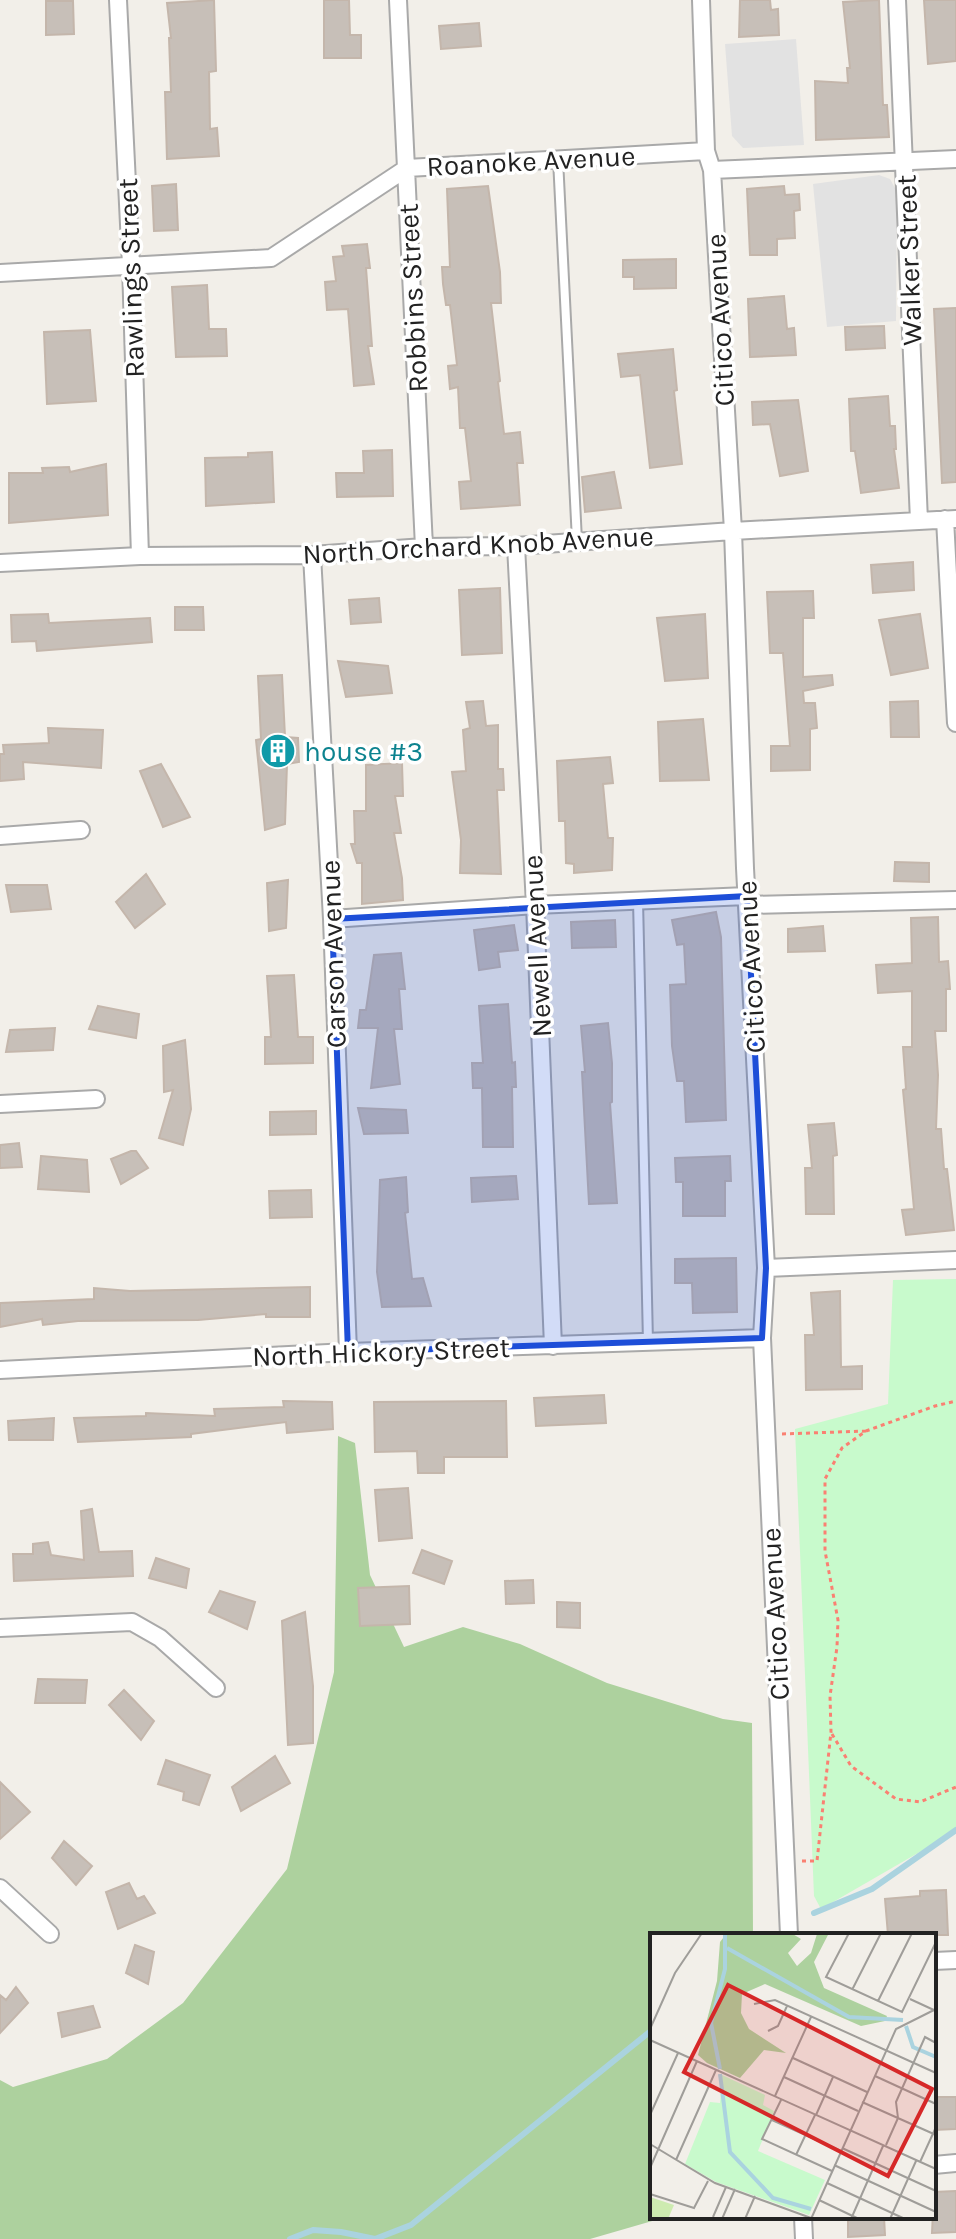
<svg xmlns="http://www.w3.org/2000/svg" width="956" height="2239" font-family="Karla,sans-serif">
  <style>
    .forest { fill: #add19e }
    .park { fill: #c8facc }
    .parking { fill: #e2e2e2 }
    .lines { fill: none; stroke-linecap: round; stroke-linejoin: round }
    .stream { stroke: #aad3df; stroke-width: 6 }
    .building { fill: #c7bfb8; stroke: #c4b6ab; stroke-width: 2 }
    .service-casing { stroke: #a9a9a9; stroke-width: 12 }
    .minor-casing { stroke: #a9a9a9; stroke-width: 20 }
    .path { stroke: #fa8072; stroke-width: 3; stroke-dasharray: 4 4; stroke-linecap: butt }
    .service { stroke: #fff; stroke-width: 8 }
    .minor { stroke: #fff; stroke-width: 16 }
    .marked { fill: #1d4ed8; fill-opacity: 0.2; stroke: #1d4ed8; stroke-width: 6; stroke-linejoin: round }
    .labels { text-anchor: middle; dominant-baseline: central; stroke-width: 7; stroke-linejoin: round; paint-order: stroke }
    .street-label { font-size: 28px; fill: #222; stroke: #fff }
    .culture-label { font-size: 28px; fill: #0d838f; stroke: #fff; text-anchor: start }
    .inset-river { fill: none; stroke: #aad3df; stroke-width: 4 }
    .inset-road { fill: none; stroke: #9f9d99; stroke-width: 2 }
    .view { fill: #d62828; fill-opacity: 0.15; stroke: #d62828; stroke-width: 4 }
    .inset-edge { fill: none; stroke: #222; stroke-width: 4 }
  </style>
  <rect width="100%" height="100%" fill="#f2efe9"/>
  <path class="forest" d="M338,1436L355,1443L370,1575L404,1647L463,1627L520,1644L607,1683L723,1719L752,1723L753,1935H652V2217H666L590,2239H0V2080L13,2087L107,2059L183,2003L287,1869L334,1672Z"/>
  <path class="park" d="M956,1279V1831L821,1909L814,1896L795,1429L888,1404L893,1280Z"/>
  <path class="parking" d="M796,39L804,145L743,148L732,136L725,44Z
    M879,175L890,179L897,192L896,321L827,327L813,184Z"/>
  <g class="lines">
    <path class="stream" d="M814,1913L872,1889L956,1830
      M290,2239L313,2230L341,2232L375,2239L411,2225L652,2030"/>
  </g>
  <path class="building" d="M214,0L216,71L209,72L210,129L217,128L219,156L167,159L165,92H171L169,38H171L167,3Z
    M324,0H349L350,35H361V58H324Z
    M740,0H770L771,10L778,9L779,35L739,37Z
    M879,0L883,105H887L889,137L816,140L815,81L848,83L847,68H850L843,2Z
    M924,0H956V61L928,64Z
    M46,1H73L74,34L46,35Z
    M479,23L481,46L441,49L439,26Z
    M176,184L178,230L154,231L152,186Z
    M488,186L500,272L501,303H491L500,381L498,382L504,434L520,432L523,463H517L520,505L461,509L459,482L471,481L465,428H460L458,387L450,389L448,366L457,365L450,305H446L443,284L442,267H450L447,189Z
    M784,186L785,195L799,194L800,210L794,211L795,238L777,239V255H750L747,189Z
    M367,244L370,268H366L372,346H368L374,384L354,386L348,309L327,310L325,282L336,281L333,257L344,256L342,246Z
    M676,259V288L634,289V277H623V260Z
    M207,285L209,329H226L227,356L176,357L172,287Z
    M784,296L787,329L794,328L796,355L750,357L748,299Z
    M956,308V482L942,483L934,309Z
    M884,326L885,348L846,350L845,327Z
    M90,330L96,401L47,404L44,332Z
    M673,349L677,390L674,391L682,464L650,468L640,375L621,377L618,354Z
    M888,396L890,426H895L896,449H894L899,488L861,493L855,451H851L849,399Z
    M798,400L808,471L780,476L770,424L753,425L752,402Z
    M392,450L393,496L337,497L336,473H364L363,451Z
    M272,452L274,502L206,506L205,458L248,457V453Z
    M106,464L108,515L9,523V473H43L42,468L69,467L70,472Z
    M614,472L621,508L585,512L582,477Z
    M913,562L914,590L873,593L871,565Z
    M500,588L502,653L462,655L459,590Z
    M813,591L814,618H803V677L832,675L833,685L803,691L804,703H815L817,728L810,729V770L771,771V746H790L783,653H770L767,592Z
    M379,598L381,622L351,624L349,600Z
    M175,607H203L204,630H175Z
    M48,614L49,623L150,618L152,642L37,651L36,641L12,642L11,615Z
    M705,614L708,678L665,681L657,618Z
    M920,614L928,668L891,675L879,620Z
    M338,661L388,666L392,693L346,697Z
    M282,675L285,737L298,738L299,762L287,764L285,824L265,830L256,740L261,739L258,676Z
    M483,701L486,726L498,725V769H503L504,790H497L501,874L460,873L461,840L452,772L466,771L463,730L470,728L466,702Z
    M918,701L919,737H891L890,702Z
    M703,719L709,780L660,781L658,722Z
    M48,728L103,730L101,768L23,762L24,779L0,781V754H4L3,745L49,743Z
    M610,757L613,783L603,784L608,838H613L612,870L574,873V864L566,863L565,821H559L557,761Z
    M402,763L403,796H395L401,833H394L402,878L403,900L362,904V863H357L351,844H355L354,811H366V765Z
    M161,764L190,817L163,827L140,771Z
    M895,862L929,863V882L894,881Z
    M146,874L165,904L135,928L116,902Z
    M288,880L286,928L269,931L267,883Z
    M6,885H47L51,909L11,912Z
    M716,912L721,937L726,1120L686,1122L684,1081H677L672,1046L670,985L686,984L684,944L677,945L672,920Z
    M938,917L939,962L948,961L950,989H946V1031H935L938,1075L936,1129H941L944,1169H947L954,1230L906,1235L902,1210L914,1209L903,1090L906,1089L903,1047H912V991L878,993L876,965L912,963L911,918Z
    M615,920L616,947L572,948L571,922Z
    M514,925L518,950L498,952L500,967L479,970L474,930Z
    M823,926L825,951L788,952V929Z
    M401,953L405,989H399L402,1029H394L400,1084L371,1088L378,1028H358L360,1010H366L374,955Z
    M294,975L298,1037H313V1063L265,1064V1037H271L267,976Z
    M508,1004L512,1063L515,1062L516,1087H512L513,1147H483L482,1088H473L472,1063H483L479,1006Z
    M98,1006L139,1014L136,1038L89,1029Z
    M608,1023L612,1063V1102L610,1103L617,1203L589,1204L582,1072H585L581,1026Z
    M55,1028L53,1050L6,1052L10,1030Z
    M185,1040L191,1109L183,1145L159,1138L173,1090L164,1092L163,1046Z
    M358,1108L406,1110L408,1133L364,1134Z
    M316,1111V1134L270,1135V1112Z
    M834,1123L837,1155L833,1156L834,1214H806L805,1168H812L808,1125Z
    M19,1143L22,1167L0,1168V1145Z
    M131,1151H136L148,1168L121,1184L111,1159Z
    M41,1156L87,1160L89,1192L38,1189Z
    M730,1156L731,1181H725V1216H683V1182H676L675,1158Z
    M516,1176L518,1199L472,1202L471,1178Z
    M406,1177L408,1212L405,1213L412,1279L423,1278L431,1306L382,1307L377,1272L380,1180Z
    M311,1190L312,1217L270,1218L269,1191Z
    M736,1258L737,1312L693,1313L692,1283H675V1259Z
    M310,1287V1317H266V1314L198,1320L78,1321L43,1325L42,1319L0,1327V1303L94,1299V1288L130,1291Z
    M840,1291L841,1367L862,1366V1389L806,1390L805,1335H814L811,1293Z
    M604,1395L606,1423L536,1426L534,1398Z
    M283,1401L332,1402L333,1429L287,1433L286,1422L191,1434V1437L78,1442L74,1418L146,1416V1413L215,1416L214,1409L284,1407Z
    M506,1401L507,1457H444V1473H418L417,1451L375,1452L374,1402Z
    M54,1418L53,1440H9L8,1421Z
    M408,1488L412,1538L379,1541L375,1490Z
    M92,1509L99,1552L132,1551L133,1576L14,1581L13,1554H33V1544L48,1542L51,1555L84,1560L81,1511Z
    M422,1550L452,1561L444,1584L413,1573Z
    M156,1558L189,1569L186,1588L149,1578Z
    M533,1580L534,1603L506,1604L505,1581Z
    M409,1586L410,1624L360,1626L358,1588Z
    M220,1591L255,1602L247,1629L209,1612Z
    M557,1602L580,1603V1628L557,1627Z
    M305,1612L313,1686V1743L288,1745L282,1621Z
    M38,1679L87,1680L85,1703H35Z
    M124,1690L154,1721L141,1740L109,1705Z
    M275,1756L290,1783L241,1811L232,1787Z
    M166,1760L210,1775L199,1805L183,1800L184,1792L158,1784Z
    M0,1782L30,1812L0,1839Z
    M64,1841L92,1866L76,1885L52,1858Z
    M129,1883L137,1899L144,1896L155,1913L118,1929L106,1892Z
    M946,1890L948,1935H888L885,1899L920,1896V1891Z
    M135,1945L154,1952L148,1984L126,1973Z
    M16,1987L28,2003L0,2033V1995L6,2000Z
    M93,2006L100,2027L62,2037L58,2013Z
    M934,2097H956V2129L934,2130Z
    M956,2191V2232L932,2233L934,2192Z
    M848,2217H884L885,2235L848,2237Z"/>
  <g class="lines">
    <defs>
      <path id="service" d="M558,159L577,541
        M638,900L648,1342"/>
      <path id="minor" d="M118,0L131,265L140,556
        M398,0L424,547
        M701,0L706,151L712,170L733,531L745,868L766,1268L762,1338L789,1935
        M897,0L919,521
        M712,170L956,159
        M0,273L271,258L407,168L706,151
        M945,519L956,723
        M516,546L535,905L553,1346
        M312,555L332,919L348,1352
        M0,563L140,556L312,555L424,547L516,546L733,531L956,519
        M0,836L81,830
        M747,905L956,900
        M332,919L535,905L747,896
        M0,1104L96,1099
        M766,1268L956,1260
        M0,1370L348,1352L762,1338
        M0,1628L132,1622L160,1638L216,1688
        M0,1888L50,1934
        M934,1961L956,1960
        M934,2165L956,2163
        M803,2217L804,2239"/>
    </defs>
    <use href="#service" class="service-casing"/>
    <use href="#minor" class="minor-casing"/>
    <path class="path" d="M782,1434L866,1431
      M832,1734L851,1766L896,1799L920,1802L956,1787
      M802,1861H817L831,1732L830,1696L837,1647L838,1620L825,1551V1479L842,1448L866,1431L935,1406L956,1401"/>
    <use href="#service" class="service"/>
    <use href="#minor" class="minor"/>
  </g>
  <path class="marked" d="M747,896L766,1268L762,1338L348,1352L332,919Z"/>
  <defs>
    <symbol id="building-disc" viewBox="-11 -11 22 22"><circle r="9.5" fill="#0f9aa8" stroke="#fff"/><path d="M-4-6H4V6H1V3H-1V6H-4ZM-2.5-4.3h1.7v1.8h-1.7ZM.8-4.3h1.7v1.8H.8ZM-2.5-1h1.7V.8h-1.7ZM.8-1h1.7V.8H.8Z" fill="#fff"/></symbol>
  </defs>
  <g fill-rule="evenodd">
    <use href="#building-disc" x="258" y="731" width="40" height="40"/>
  </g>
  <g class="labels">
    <g class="street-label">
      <text transform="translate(531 161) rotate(-3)">Roanoke Avenue</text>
      <text transform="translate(909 260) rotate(-92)">Walker Street</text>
      <text transform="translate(131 278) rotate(-92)">Rawlings Street</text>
      <text transform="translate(413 298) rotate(-93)">Robbins Street</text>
      <text transform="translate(720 320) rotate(-93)">Citico Avenue</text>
      <text transform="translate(478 545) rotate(-3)">North Orchard Knob Avenue</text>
      <text transform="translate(537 946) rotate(-93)">Newell Avenue</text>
      <text transform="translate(333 954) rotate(-92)">Carson Avenue</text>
      <text transform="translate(751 967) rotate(-93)">Citico Avenue</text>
      <text transform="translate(381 1352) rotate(-2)">North Hickory Street</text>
      <text transform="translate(775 1614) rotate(-93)">Citico Avenue</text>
    </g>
    <g class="culture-label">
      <text x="304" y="751">house #3</text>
    </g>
  </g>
  <g transform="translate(650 1933)">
    <rect width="286" height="286" fill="#f2efe9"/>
    <path d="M0,264L24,272L18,286H0Z" fill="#cdebb0"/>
    <path d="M77,0H141L151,6L138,20L147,33L161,20L167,1L179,0L164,29L174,55L237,83L235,88L211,93L115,51L92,61L91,80L99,96L136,120L114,117L90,145L57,130L48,122L67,48L70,9Z" fill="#add19e"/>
    <path d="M72,142L115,162L113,172L124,178L108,218L175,247L159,282L66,249L35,231L60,169L70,170Z" fill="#c8facc"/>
    <path class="inset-river" d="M77,15L199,84L253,87M256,93L263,114L286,124M70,136L61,90L75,36V0M70,141L80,219L123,265L161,276"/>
    <path class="inset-road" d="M199,0L176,44L252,79L286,9M202,57L231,0M260,66L286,78M228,68L262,0M104,71L125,67L286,140M0,96L25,40L52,0M118,98L128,93L137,73M0,107L286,236M143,125L217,159M225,143L286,171M134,144L208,178M125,163L161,84M131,167L112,206L182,238M212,169L286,202M0,182L28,120M166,182L183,144M122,187L191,218M0,211L65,250L161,285M236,212L248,185L246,169L275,104L286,110M192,215L286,258M146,222L165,182M26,227L66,137M270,229L286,194M184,232L286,279M0,235L47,128M177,250L255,286M0,261L44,275L58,248M169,267L209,286M63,284L76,254M72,286L85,256M95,286L105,263M161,286L246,96L286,76M201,286L233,213M240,286L266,228"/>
    <path class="view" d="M78,52L282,156L238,243L34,139Z"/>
    <rect width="286" height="286" class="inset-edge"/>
  </g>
</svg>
